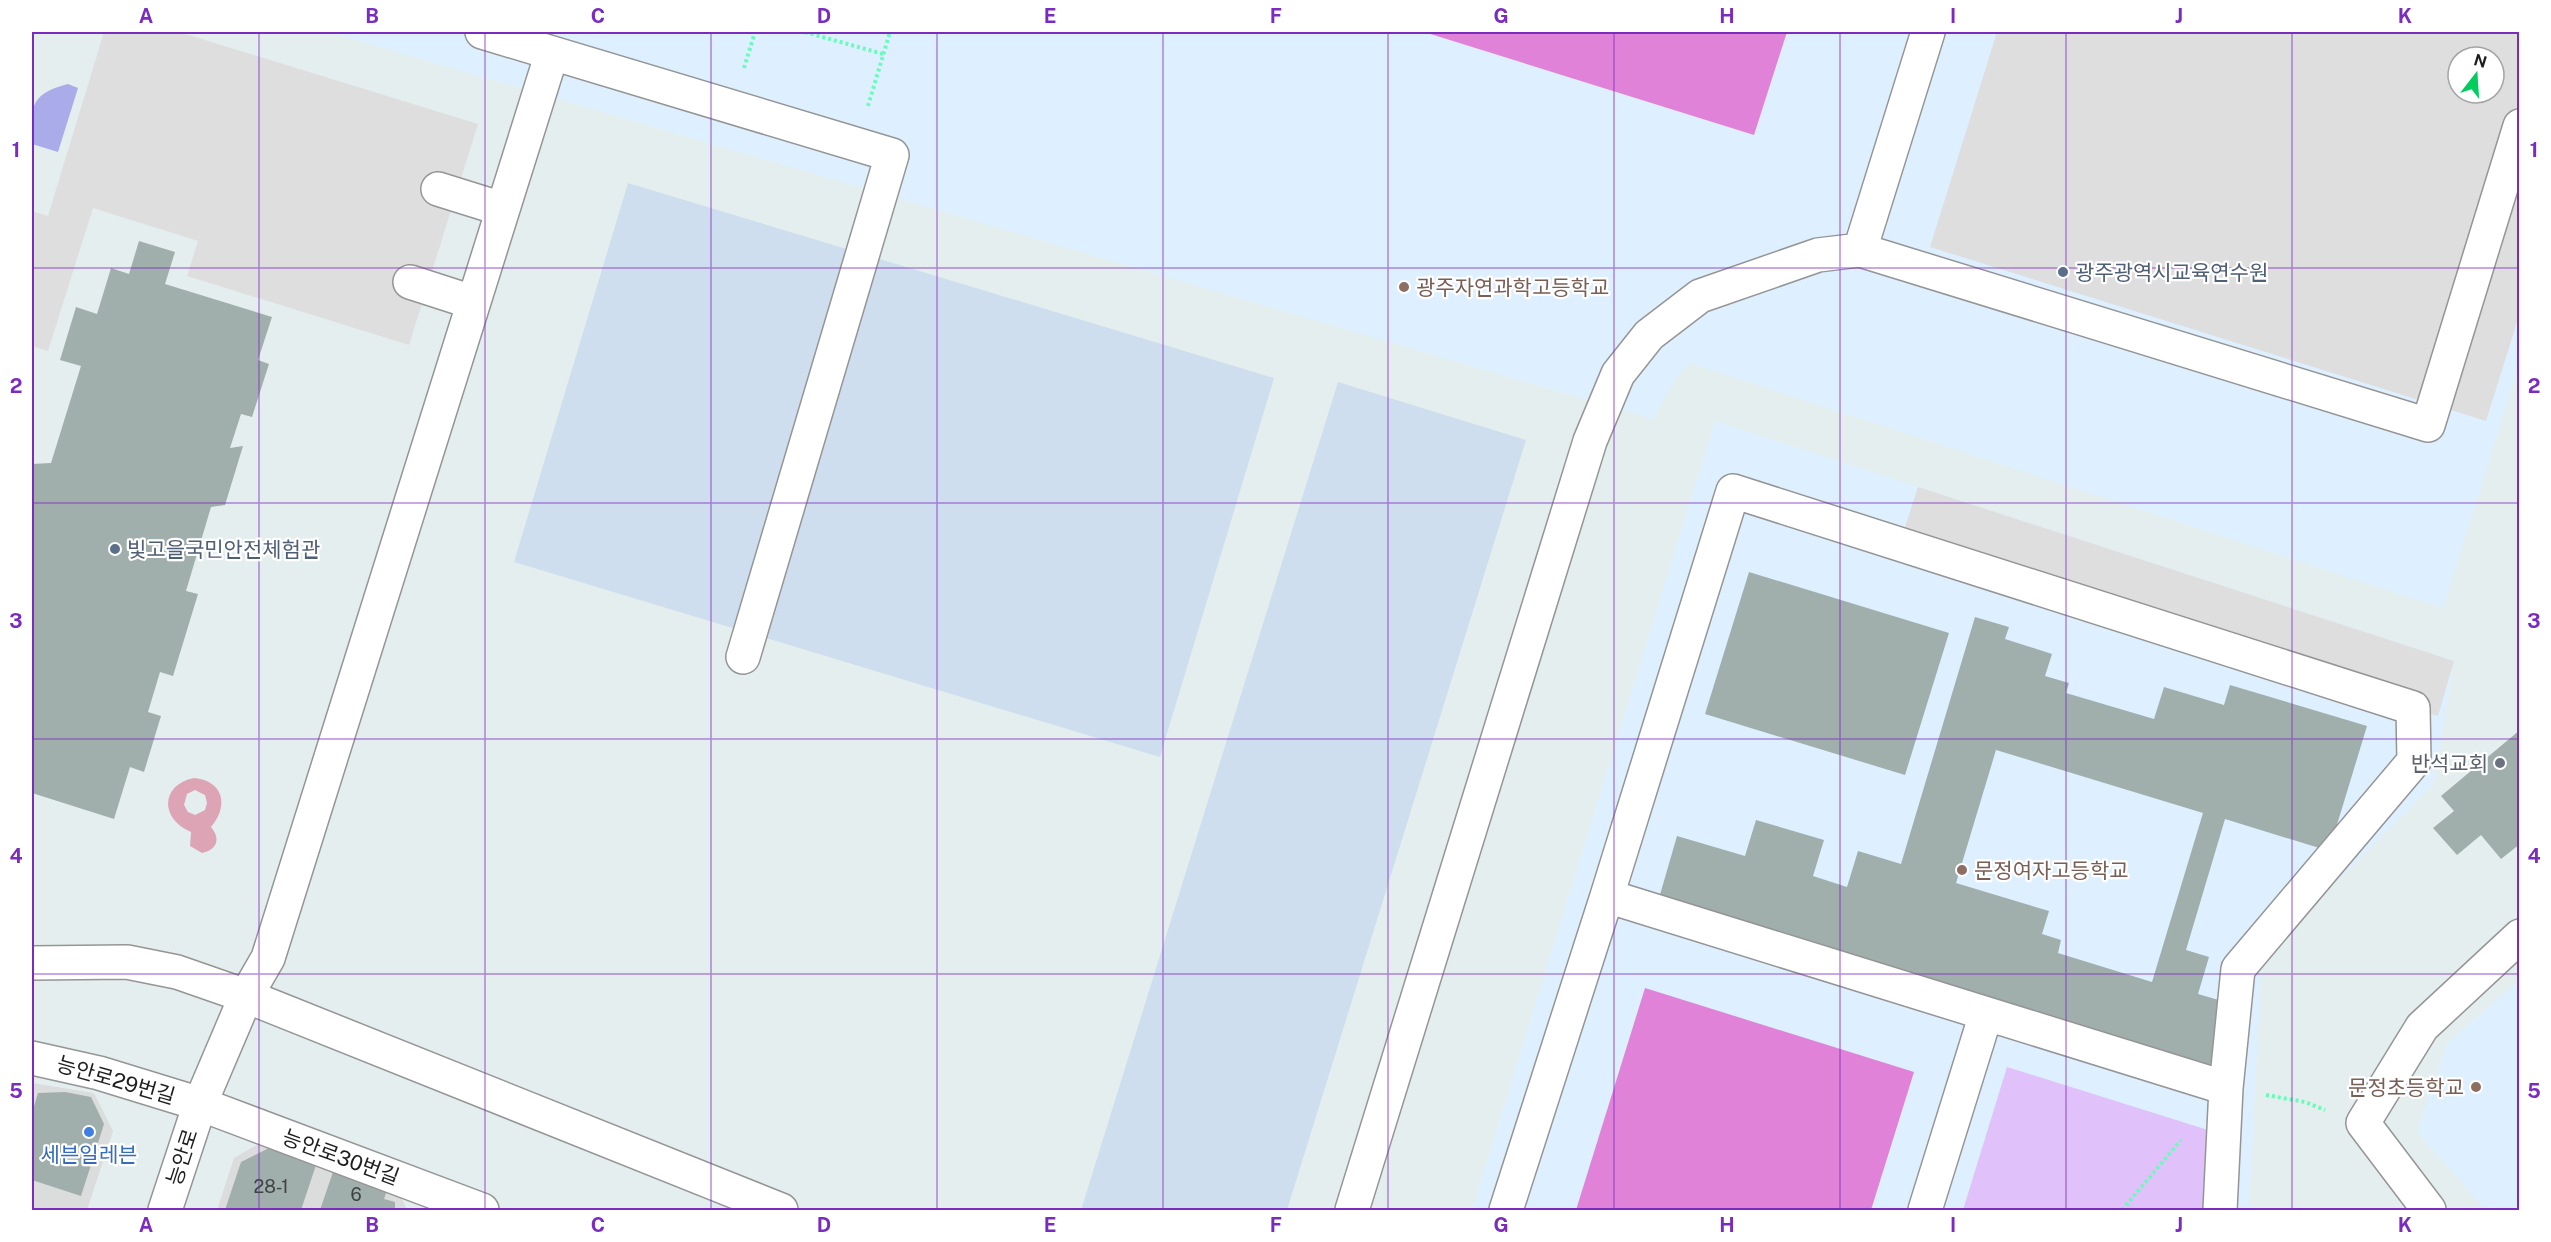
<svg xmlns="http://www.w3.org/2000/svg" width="2551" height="1242" font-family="'Public Sans','Noto Sans KR',sans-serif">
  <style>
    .residential { fill: #dbdcdc }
    .education { fill: #def0ff; fill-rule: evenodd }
    .farmland { fill: #cfdeee }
    .grass { fill: #aaacea }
    .park { fill: #e0c1fa }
    .pitch { fill: #df82d8 }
    .parking { fill: #dedede; fill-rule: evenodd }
    .water { fill: #dda4b6; fill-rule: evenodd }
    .building { fill: #a0aeac; fill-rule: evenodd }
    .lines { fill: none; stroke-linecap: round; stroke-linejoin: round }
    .minor-casing { stroke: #959595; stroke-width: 36 }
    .path { stroke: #6afbbb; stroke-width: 4; stroke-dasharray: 3 3; stroke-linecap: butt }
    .minor { stroke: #fff; stroke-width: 33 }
    .grid { fill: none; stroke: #7b2cbf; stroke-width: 1.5; stroke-opacity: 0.55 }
    .service-dot { fill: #5c6f8a; stroke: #fff; stroke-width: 2 }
    .education-dot { fill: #8d6e63; stroke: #fff; stroke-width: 2 }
    .worship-dot { fill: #6b7280; stroke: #fff; stroke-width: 2 }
    .shop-dot { fill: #3f7fe0; stroke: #fff; stroke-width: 2 }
    .labels { text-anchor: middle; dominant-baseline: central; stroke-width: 4.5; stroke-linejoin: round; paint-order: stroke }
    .number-label { font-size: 18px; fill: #3e4242 }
    .service-label { font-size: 21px; fill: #4e5e75; stroke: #fff; text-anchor: start }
    .education-label { font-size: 21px; fill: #785e54; stroke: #fff; text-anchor: start }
    .worship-label { font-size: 21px; fill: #5b616d; stroke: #fff; text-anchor: end }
    .street-label { font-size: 21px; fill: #1e1e1e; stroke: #fff }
    .shop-label { font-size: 21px; fill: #366cbe; stroke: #fff }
    .neatline { fill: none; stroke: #7b2cbf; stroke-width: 2 }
    .grid-label { font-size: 20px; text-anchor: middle; font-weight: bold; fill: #7b2cbf }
  </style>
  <rect width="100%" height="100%" fill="#e4eeef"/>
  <path class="residential" d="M32,1083L94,1093L113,1131L87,1210H32Z
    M267,1139L397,1187L407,1210H217L234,1158Z"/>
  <path class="education" d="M329,32H2519V364L2443,608L1690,363L1678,375L1653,419ZM2458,57H2494V93H2458Z
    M1715,421L2454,661L2434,783L2262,957L2249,1210H1472Z
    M2519,981V1210H2486L2417,1132L2447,1043Z"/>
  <path class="farmland" d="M628,183L1274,378L1160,757L514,562Z
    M1338,382L1526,440L1287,1210H1081Z"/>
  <path class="grass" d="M68,84L78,88L58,152L32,144C31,109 28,94 68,84Z"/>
  <path class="park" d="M2007,1067L2208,1130L2206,1210H1963Z"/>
  <path class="pitch" d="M1424,32H1787L1754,135Z
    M1645,988L1914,1072L1871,1210H1576Z"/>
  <path class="parking" d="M104,32H179L478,124L409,345L187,276L198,241L93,208L48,351L32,346V211L48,216Z
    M1997,32H2519V316L2486,421L1930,247ZM2458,57H2494V93H2458Z
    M1918,487L2454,661L2438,716L1899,545Z"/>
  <path class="water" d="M194,778C224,781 229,806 211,827C221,839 217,850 202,853L190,846L191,832C160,819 160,785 194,778ZM195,790L205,795L207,803L205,810L195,815L188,812L184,805L187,794Z"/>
  <path class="building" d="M139,241L175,252L165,284L272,317L258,360L269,364L252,417L241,414L230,448L243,446L225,505L211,507L186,591L198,594L173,676L160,672L148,712L161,716L144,772L130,767L114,819L32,793V464L51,463L81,366L60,360L76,307L97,314L111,268L129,274Z
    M1749,572L1949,633L1905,775L1705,714Z
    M1975,617L2009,627L2005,639L2052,654L2045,676L2069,683L2066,693L2154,719L2164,687L2224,705L2230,685L2367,726L2329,851L2225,819L2186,950L2209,957L2198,994L2229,1003L2208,1072L1657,905L1677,836L1745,856L1756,820L1824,840L1813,876L1847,887L1858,851L1901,864ZM1996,750L2203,813L2152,982L2058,953L2061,940L2042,934L2049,911L1956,883Z
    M2520,730V844L2501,859L2481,835L2457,855L2433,828L2454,811L2441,796Z
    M65,1092L91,1097L104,1124L81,1196L32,1180V1113L38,1093Z
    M271,1147L317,1162L301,1210H225L241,1162Z
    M333,1172L387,1190L384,1199L395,1202V1210H320Z"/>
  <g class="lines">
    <defs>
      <path id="minor" d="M482,32L892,155L743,657
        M438,189L502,209
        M1860,250L2428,425L2520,126
        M410,282L472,302
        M1607,896L1733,491L2413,708L2414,761L2238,969L2226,1088
        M32,963L127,962L177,972L246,996L268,958L552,53
        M32,1058L99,1073L200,1104L482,1210
        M165,1210L200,1104L246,996L781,1210
        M1352,1210L1590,441L1618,374L1649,335L1700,296L1818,255L1860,250L1928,32
        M1506,1210L1607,896L2226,1088L2220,1210
        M1925,1210L1986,1014
        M2429,1210L2363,1123L2422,1027L2520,936"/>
    </defs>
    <use href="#minor" class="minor-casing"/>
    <path class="path" d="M805,32L883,54
      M744,68L755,32
      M868,106L890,32
      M2266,1095L2305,1102L2325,1110
      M2122,1210L2181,1140"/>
    <use href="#minor" class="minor"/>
  </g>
  <path class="grid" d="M259,32V1210M485,32V1210M711,32V1210M937,32V1210M1163,32V1210M1388,32V1210M1614,32V1210M1840,32V1210M2066,32V1210M2292,32V1210M32,268H2520M32,503H2520M32,739H2520M32,974H2520"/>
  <g class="service-dot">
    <circle cx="2063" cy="272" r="6"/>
    <circle cx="115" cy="549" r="6"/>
  </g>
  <g class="education-dot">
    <circle cx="1404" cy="287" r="6"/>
    <circle cx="1962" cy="870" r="6"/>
    <circle cx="2476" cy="1087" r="6"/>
  </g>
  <circle class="worship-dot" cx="2500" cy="763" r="6"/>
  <circle class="shop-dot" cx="89" cy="1132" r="6"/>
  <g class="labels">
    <g class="number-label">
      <text x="271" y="1186">28-1</text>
      <text x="356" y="1194">6</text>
    </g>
    <g class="service-label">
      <text x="2075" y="272">광주광역시교육연수원</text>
      <text x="127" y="549">빛고을국민안전체험관</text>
    </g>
    <g class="education-label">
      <text x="1416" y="287">광주자연과학고등학교</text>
      <text x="1974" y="870">문정여자고등학교</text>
      <text x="2464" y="1087" text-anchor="end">문정초등학교</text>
    </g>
    <g class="worship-label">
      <text x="2488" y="763">반석교회</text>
    </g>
    <g class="street-label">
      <text transform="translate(116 1080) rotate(16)">능안로29번길</text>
      <text transform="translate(182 1157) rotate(-72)">능안로</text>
      <text transform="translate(341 1157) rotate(20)">능안로30번길</text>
    </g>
    <g class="shop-label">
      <text x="89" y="1154">세븐일레븐</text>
    </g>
  </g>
  <rect width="2551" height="1242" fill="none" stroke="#ffffff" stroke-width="66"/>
  <g transform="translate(2476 75) rotate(17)"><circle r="28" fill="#ffffff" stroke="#a5a5a5" stroke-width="1.5"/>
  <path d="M0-4.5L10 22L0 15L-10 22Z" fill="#00cd5e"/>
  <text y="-9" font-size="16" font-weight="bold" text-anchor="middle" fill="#1e1e1e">N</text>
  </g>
  <rect x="33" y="33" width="2485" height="1176" class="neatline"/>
  <g class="grid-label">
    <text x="146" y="23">A</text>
    <text x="372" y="23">B</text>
    <text x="598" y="23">C</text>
    <text x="824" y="23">D</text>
    <text x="1050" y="23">E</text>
    <text x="1276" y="23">F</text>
    <text x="1501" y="23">G</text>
    <text x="1727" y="23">H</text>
    <text x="1953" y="23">I</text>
    <text x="2179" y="23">J</text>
    <text x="2405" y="23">K</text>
    <text x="16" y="157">1</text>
    <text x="2534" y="157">1</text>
    <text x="16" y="393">2</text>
    <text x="2534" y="393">2</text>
    <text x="16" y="628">3</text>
    <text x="2534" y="628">3</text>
    <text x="16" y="863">4</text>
    <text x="2534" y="863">4</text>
    <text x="16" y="1098">5</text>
    <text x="2534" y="1098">5</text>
    <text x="146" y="1232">A</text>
    <text x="372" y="1232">B</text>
    <text x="598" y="1232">C</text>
    <text x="824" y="1232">D</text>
    <text x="1050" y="1232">E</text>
    <text x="1276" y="1232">F</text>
    <text x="1501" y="1232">G</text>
    <text x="1727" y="1232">H</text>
    <text x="1953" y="1232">I</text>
    <text x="2179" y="1232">J</text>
    <text x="2405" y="1232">K</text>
  </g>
</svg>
